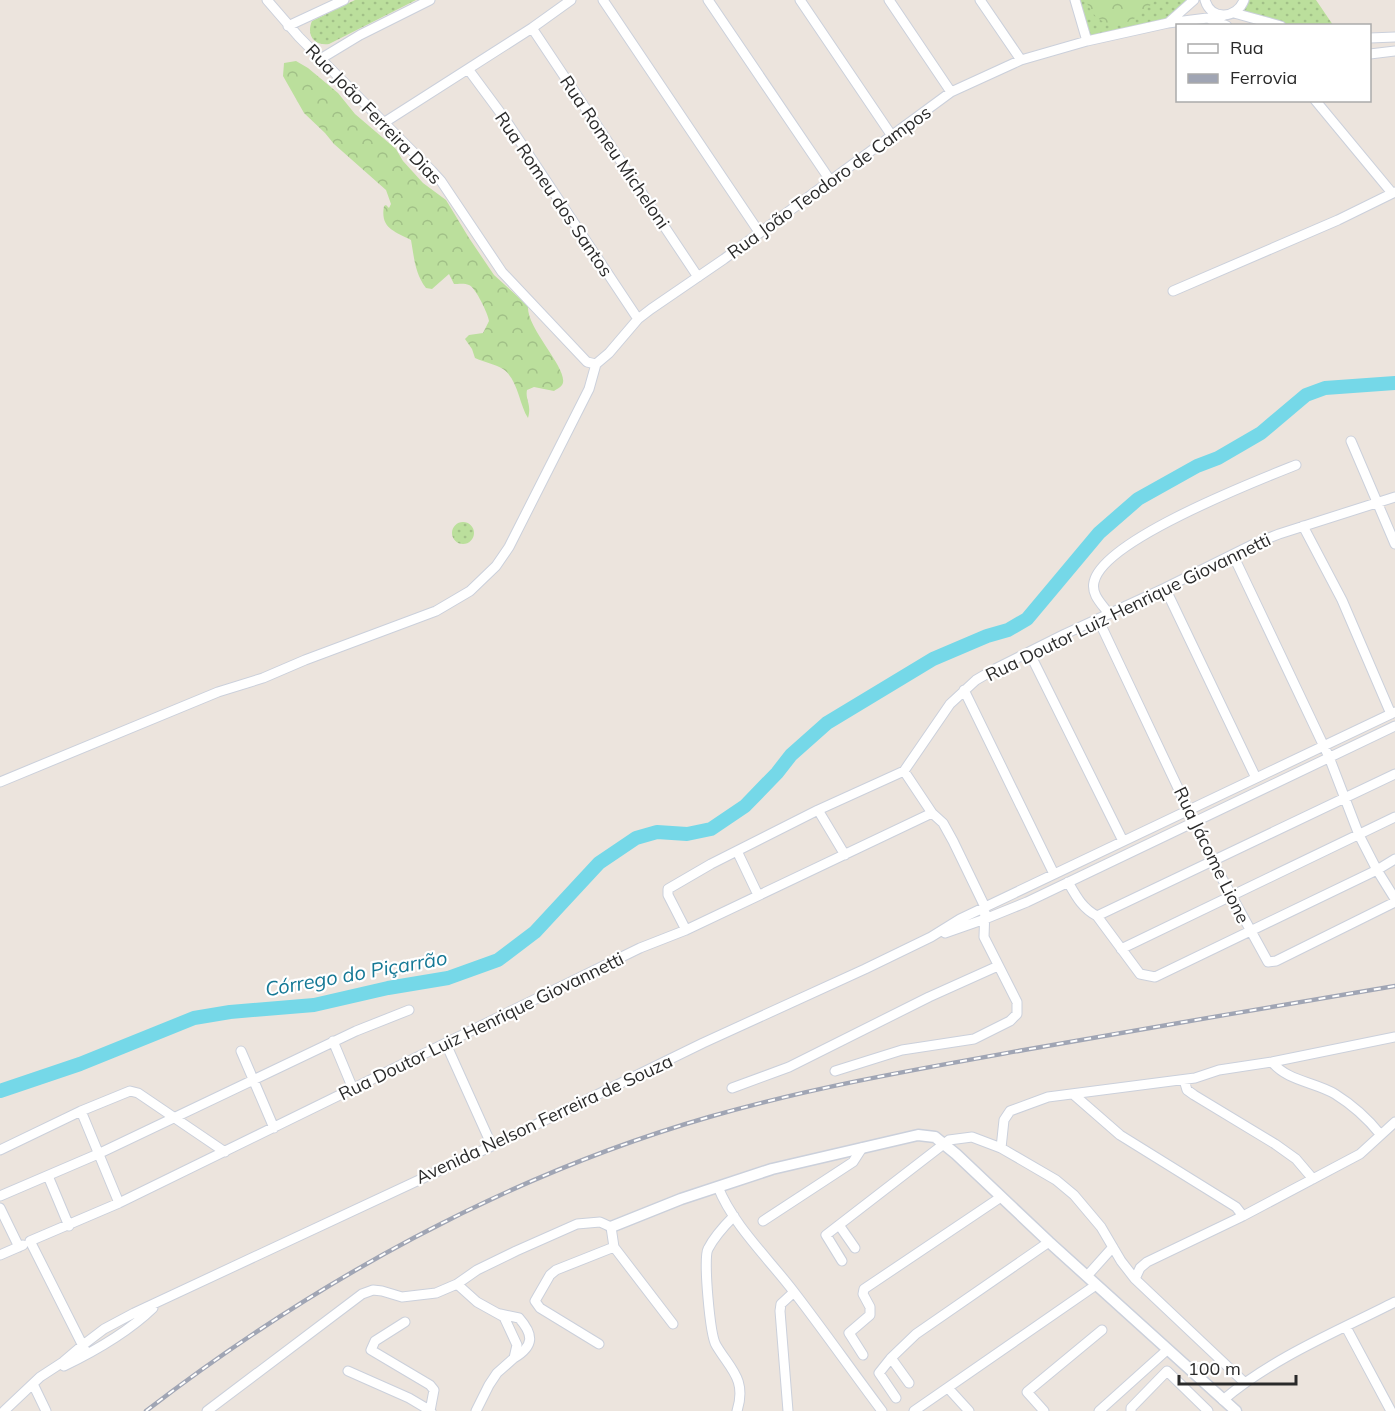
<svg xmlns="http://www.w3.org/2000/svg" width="1395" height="1411" font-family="Mulish,sans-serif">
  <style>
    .grass { fill: url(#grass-dots) }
    .forest { fill: url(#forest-crowns) }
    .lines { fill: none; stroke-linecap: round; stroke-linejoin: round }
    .river { stroke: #75d8e8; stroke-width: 14 }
    .minor-casing { stroke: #cbd0db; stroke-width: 11 }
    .tertiary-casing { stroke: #cbd0db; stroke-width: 13 }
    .minor { stroke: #fff; stroke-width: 9 }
    .tertiary { stroke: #fff; stroke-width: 10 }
    .rail-casing { stroke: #a0a5b4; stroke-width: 4.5 }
    .rail { stroke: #fff; stroke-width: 2; stroke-dasharray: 7; stroke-linecap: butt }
    .labels { text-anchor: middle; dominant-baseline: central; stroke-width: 4.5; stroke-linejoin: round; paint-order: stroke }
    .street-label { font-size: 18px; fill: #2a2a2a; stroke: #fff }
    .water-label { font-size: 20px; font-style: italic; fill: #147895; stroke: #fff }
  </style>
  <defs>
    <pattern id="grass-dots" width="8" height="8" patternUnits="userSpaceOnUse" patternTransform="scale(1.5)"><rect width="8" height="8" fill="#bbdf9c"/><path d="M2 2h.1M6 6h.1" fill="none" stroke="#a1c087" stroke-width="1.8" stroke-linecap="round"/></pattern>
    <pattern id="forest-crowns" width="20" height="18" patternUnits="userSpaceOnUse" patternTransform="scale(1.5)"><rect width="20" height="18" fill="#bbdf9c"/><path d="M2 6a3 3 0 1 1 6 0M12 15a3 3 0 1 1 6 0" fill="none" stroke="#a1c087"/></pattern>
  </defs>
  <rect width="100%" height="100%" fill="#ece4dd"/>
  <path class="grass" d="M355,0H416L329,44C314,46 306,35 312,21Z
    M1075,0H1194L1168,23L1087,41Z
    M1244,0H1316L1333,25H1281L1235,12Z
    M452 533a11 11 0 1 1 22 0a11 11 0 1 1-22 0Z"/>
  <path class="forest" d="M1086,0H1156C1148,7 1140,16 1130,21C1110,31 1092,19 1086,0Z
    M296,61L308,68L338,93L355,114L396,149L403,161L423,183L446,200L469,238L494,275L528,306C526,329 571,371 562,385C560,388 556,389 554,391L534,387L527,390C525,400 532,404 528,418C519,404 518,379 503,369C495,364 484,362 475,358L472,349L465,339L469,335L483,333L489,321C488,314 476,288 469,285C465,283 458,284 454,284L449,274L432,289L426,288C415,274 414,257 411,240C394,231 380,228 384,206L386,205L389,208L391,204L386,190L334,144L325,133L304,113L283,76L284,63Z"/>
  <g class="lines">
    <path class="river" d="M0,1091L80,1064L194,1018L230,1012L314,1005L388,988L448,978L498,960L535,932L599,863L636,838L657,832L687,834L711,829L745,806L777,773L791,755L827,723L933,659L987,636L1008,630L1027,619L1099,533L1138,499L1197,466L1218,458L1261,433L1306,395L1325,388L1395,383"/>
    <defs>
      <path id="minor" d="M267,0L299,37L431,170L441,181L502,272L587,362L596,364
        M603,0L759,232
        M708,0L830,180
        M800,0L892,136
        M889,0L951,92
        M980,0L1021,60
        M1075,0L1087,41
        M1205,0C1211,21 1237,19 1244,0
        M1234,13L1281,26
        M1210,19L1227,26
        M1168,23L1194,0
        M288,26L344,0
        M532,28L698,277
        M1370,38L1395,37
        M1370,54L1395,51
        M322,58L360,35L430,0
        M468,69L505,119L638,319
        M1315,100L1392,193
        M385,122L532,28L571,0
        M1173,291L1338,220L1395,192
        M596,364L609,353L638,319L651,309L724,259L951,92L1021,60L1087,41L1168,23L1223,16
        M1351,441L1395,544
        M1303,526L1342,600L1391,714
        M1233,555L1329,757L1359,835L1377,870L1395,899
        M1165,588L1256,778
        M1109,614C1102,604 1091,595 1094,582C1103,540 1256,481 1296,465
        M1098,619L1213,862L1268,962L1276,961L1395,902
        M1029,652L1123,841
        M964,690L1054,874
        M0,782L218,692L263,678L305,660L436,611L470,591L496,566L509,547L589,389L596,364
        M818,810L845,855
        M737,851L758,895
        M1068,882C1076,896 1082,908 1097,916L1140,974L1155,977L1377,870L1395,859
        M1097,916L1395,774
        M686,930L668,895V889L711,864L818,810L904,771L950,704L976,680L995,669L1065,634L1165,588L1256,543L1279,534L1395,497
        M945,933L985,919L1027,902L1395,726
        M1121,949L1395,817
        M333,1041L353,1089
        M446,1044L492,1146
        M241,1051L274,1128
        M1272,1062C1287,1081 1315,1082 1335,1094C1351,1104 1368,1119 1380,1134
        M835,1071L902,1050L974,1039L1010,1021L1017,1014V1002L984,937L985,907L953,841L943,823L932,813L904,771
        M1184,1080L1187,1090L1194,1095L1275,1144L1296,1159L1313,1179
        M732,1088L789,1067L929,997L998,966
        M1073,1094L1120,1135L1236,1207L1243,1216
        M81,1111L119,1203
        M1001,1148L1004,1120L1010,1111L1048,1097L1195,1078L1219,1070L1272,1062L1395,1037
        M0,1150L81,1111L130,1091L138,1093L225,1152
        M48,1176L69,1226
        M718,1187C733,1225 769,1259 794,1292C824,1331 852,1371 882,1411
        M0,1196L98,1154L356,1031L409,1010
        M0,1208L19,1247
        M734,1216C725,1225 714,1237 708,1249C703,1258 710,1335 716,1345C730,1369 747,1379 737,1411
        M763,1221L853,1162L862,1148
        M839,1225L855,1248
        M0,1255L23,1245
        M842,1261L826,1235L949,1140L972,1137L1001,1148L1056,1180L1074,1195L1101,1227L1121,1261L1135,1279L1244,1382
        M1087,1276L1113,1247
        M1135,1279L1140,1268L1147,1262L1243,1216L1360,1154L1395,1122
        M457,1284L477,1302L504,1317L517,1345L514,1358L497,1373L489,1385L476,1411
        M500,1314L519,1318C534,1335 534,1346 514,1358
        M405,1322L375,1341L371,1350L430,1385L434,1390L430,1411
        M1346,1327L1391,1411
        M599,1344L540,1308L535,1301L550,1275L556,1270L614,1247
        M87,1354L30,1241L119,1203L640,948L686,930L932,813
        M863,1355L849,1333L870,1315V1307L863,1294L864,1289L1001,1197
        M891,1358L909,1383
        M64,1366C95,1351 128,1332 153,1308
        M348,1371L409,1398L431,1411
        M33,1384L46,1411
        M948,1388L969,1411
        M896,1398L879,1373L891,1358L916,1334L1049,1242
        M1223,1400C1274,1357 1336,1332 1395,1302
        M4,1411L40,1377L63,1362L83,1345L104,1329L134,1313L492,1146L703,1043L865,969L931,937L960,919L1395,712
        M207,1411L362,1294L373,1290L382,1291L402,1297L436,1293L457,1284L477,1270L516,1251L577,1224L600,1222L611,1227L614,1247L673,1324
        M788,1411L780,1311L781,1304L794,1292
        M914,1411L1096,1285
        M1044,1411L1027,1392L1102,1330
        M1099,1411L1167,1350
        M1131,1411V1408L1167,1371L1208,1411"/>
      <path id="tertiary" d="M611,1227L681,1199L772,1169L918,1135L935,1137L956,1154L1049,1242L1236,1411"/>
    </defs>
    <use href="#minor" class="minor-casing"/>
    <use href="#tertiary" class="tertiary-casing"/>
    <use href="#minor" class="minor"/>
    <use href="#tertiary" class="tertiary"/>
    <defs>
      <path id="rail" d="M146,1411C314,1282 505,1176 709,1117C813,1087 918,1069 1024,1050C1148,1028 1271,1007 1395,986"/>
    </defs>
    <use href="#rail" class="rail-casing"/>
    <use href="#rail" class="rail"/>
  </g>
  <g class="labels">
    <g class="street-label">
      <text transform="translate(374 114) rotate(46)">Rua João Ferreira Dias</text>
      <text transform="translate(615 152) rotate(56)">Rua Romeu Micheloni</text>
      <text transform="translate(829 182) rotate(-36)">Rua João Teodoro de Campos</text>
      <text transform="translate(554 194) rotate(56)">Rua Romeu dos Santos</text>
      <text transform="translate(1128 607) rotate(-26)">Rua Doutor Luiz Henrique Giovannetti</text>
      <text transform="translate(1212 855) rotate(64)">Rua Jácome Lione</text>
      <text transform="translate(481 1026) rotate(-26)">Rua Doutor Luiz Henrique Giovannetti</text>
      <text transform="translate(544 1119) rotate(-25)">Avenida Nelson Ferreira de Souza</text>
    </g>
    <g class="water-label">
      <text transform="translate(356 973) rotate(-10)">Córrego do Piçarrão</text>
    </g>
  </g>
  <rect x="1176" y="24" width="195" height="78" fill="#ffffff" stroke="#aaaaaa" stroke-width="1.5"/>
  <rect x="1188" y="44" width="30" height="9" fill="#ffffff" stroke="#aaaaaa" stroke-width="1.5"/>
  <text x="1230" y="54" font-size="18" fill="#2a2a2a">Rua</text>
  <rect x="1188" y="74" width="30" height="9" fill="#a0a5b4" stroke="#aaaaaa" stroke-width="1.5"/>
  <text x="1230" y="84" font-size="18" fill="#2a2a2a">Ferrovia</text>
  <path d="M1179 1375v9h117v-9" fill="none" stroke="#2a2a2a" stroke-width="3"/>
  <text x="1188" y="1375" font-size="18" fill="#2a2a2a" stroke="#ffffff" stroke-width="4.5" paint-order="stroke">100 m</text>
</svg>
